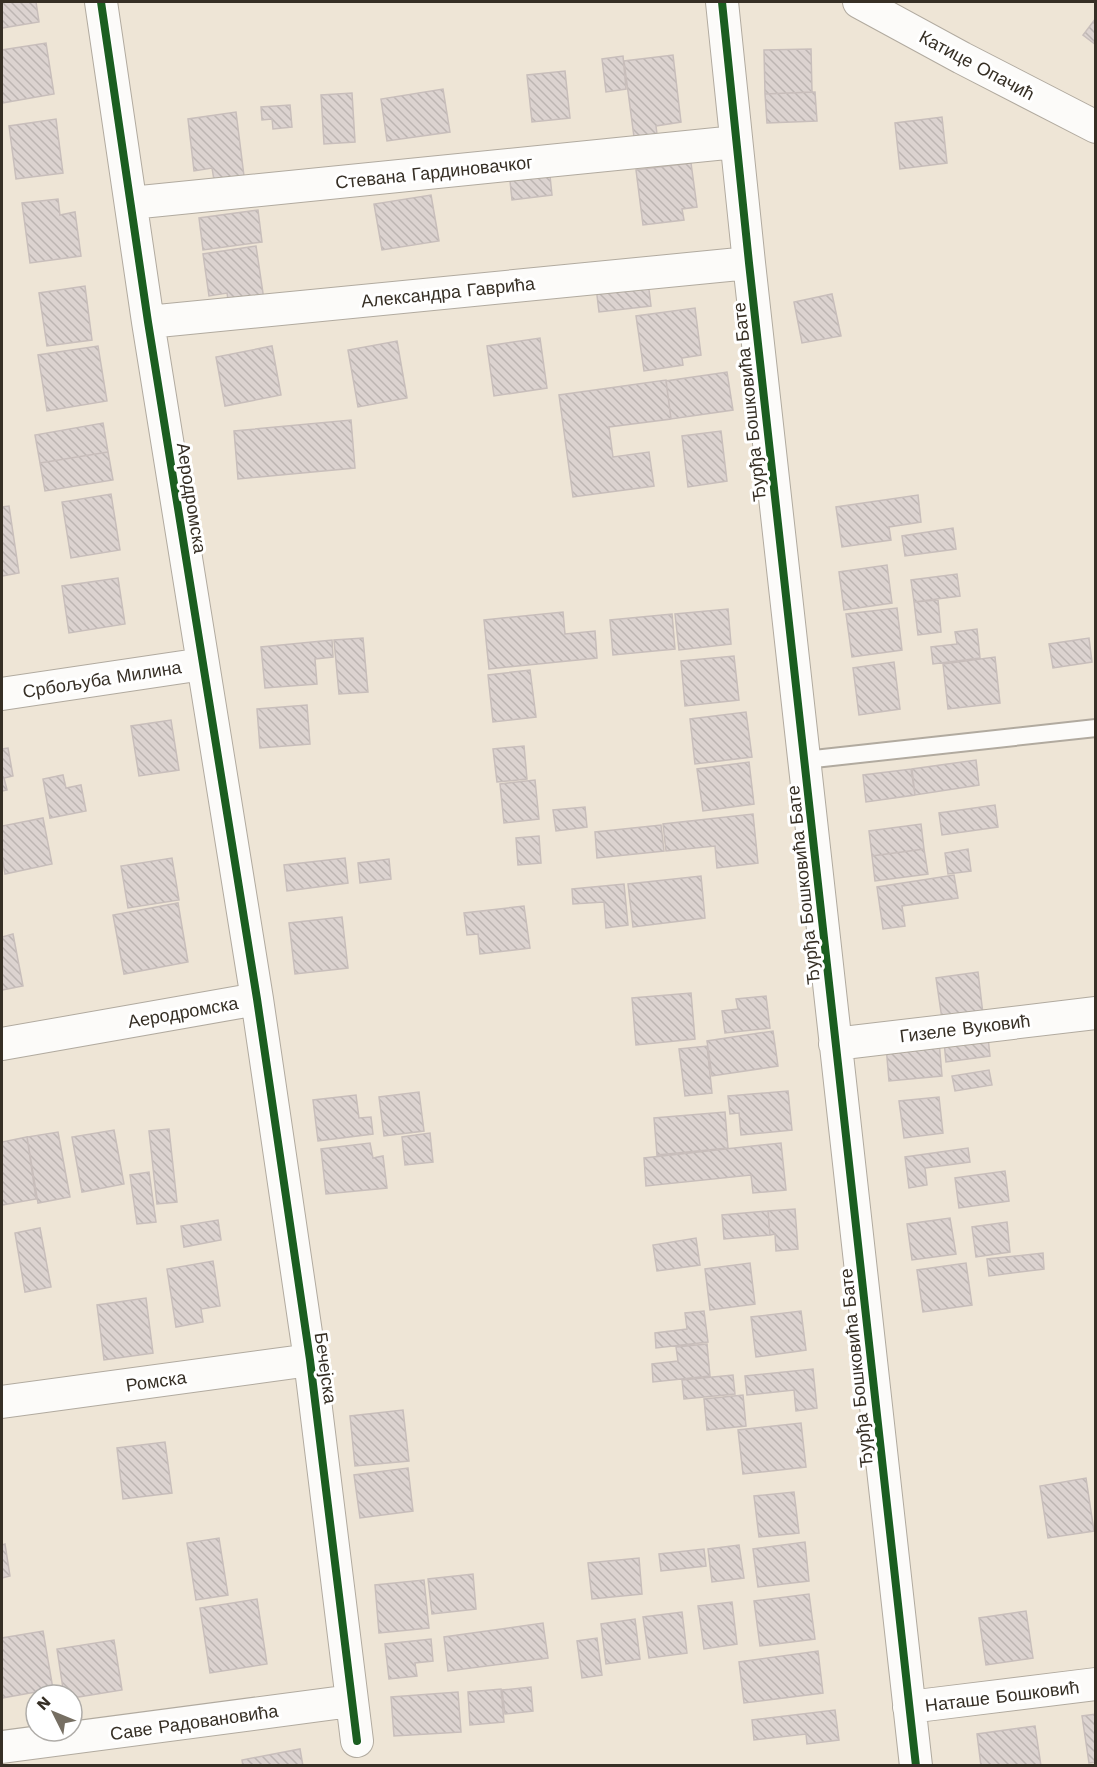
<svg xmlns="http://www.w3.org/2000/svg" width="1097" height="1767" font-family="'Work Sans',sans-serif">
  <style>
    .building { fill: url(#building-back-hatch); stroke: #c8bebb; stroke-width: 1.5 }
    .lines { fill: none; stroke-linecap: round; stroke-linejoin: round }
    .lane-casing { stroke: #b1aa9f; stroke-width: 20 }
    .street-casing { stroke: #b1aa9f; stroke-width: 34 }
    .lane { stroke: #fcfbf9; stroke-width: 16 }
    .street { stroke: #fcfbf9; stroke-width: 32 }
    .cycleway-casing { stroke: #fff; stroke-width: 11 }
    .cycleway { stroke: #1b5e20; stroke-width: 8 }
    .labels { text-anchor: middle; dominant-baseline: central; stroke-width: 6; stroke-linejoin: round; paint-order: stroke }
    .street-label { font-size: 18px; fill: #362f25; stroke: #fff }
  </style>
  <defs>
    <pattern id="building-back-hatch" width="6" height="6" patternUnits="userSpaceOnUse" patternTransform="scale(1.5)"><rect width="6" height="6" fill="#dcd3d0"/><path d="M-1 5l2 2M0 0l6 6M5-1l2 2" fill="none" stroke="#bdb5b2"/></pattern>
  </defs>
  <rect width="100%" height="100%" fill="#eee5d6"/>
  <path class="building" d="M2,2H36L39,22L2,28Z
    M1096,18V45L1083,35Z
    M46,43L54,94L2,103V50Z
    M811,49L812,92L765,94L764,50Z
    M673,55L681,122L656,126L657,134L634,137L624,61Z
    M623,56L626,89L606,92L602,59Z
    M565,71L570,118L532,122L527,75Z
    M443,89L450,132L387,141L381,99Z
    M815,92L817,121L767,123L765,94Z
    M352,93L355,142L324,144L321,95Z
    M290,105L292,127L273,129L272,119L262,120L261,107Z
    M236,112L244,176L214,180L212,168L194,171L188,119Z
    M942,117L947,163L900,169L895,123Z
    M56,119L63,173L16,179L9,126Z
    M691,163L697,207L682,209L684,220L643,225L636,170Z
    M550,176L552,195L512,200L510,181Z
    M431,195L439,241L382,250L374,204Z
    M58,199L60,215L75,212L81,256L30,263L22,203Z
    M258,210L262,242L203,250L199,218Z
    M256,246L264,300L229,306L227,293L209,296L203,254Z
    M648,281L651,306L599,312L596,287Z
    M85,286L92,340L47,346L39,293Z
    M832,294L841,336L802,343L794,302Z
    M695,308L701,355L682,358L683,365L644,371L636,316Z
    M540,338L547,388L494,396L487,346Z
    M397,341L407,398L358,407L348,350Z
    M98,346L107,401L47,411L38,355Z
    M272,346L281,395L225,406L216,357Z
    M727,372L733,410L671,419L666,381Z
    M666,380L671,419L609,427L613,457L649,452L654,486L573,497L559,395Z
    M351,420L355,468L238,479L234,431Z
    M103,423L108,452L40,463L35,435Z
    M721,431L727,481L688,487L682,436Z
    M108,452L113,480L45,491L40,463Z
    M111,494L120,550L71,558L62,502Z
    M918,495L921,522L889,527L891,540L842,547L836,507Z
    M9,506L19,573L2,576V507Z
    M953,528L956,549L905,556L902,536Z
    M887,565L892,603L844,610L839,572Z
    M957,574L960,596L914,602L911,580Z
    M118,578L125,624L69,633L62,586Z
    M938,600L941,632L918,635L914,602Z
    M897,608L902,650L852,657L846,614Z
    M728,609L731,644L679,650L675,614Z
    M563,612L565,634L595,631L597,658L489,669L484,620Z
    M672,614L675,649L613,655L610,620Z
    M977,629L980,658L933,664L931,647L957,644L955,632Z
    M363,638L368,692L339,694L334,640Z
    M1089,638L1092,662L1053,668L1049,644Z
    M332,640L333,657L315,659L317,684L265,688L261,647Z
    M734,656L739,700L685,706L681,661Z
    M995,657L1000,703L948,709L943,664Z
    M894,662L900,709L859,715L853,668Z
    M530,670L536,717L493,722L488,675Z
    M307,705L310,744L260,748L257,709Z
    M746,712L752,757L695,764L690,719Z
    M171,720L179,770L139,776L131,726Z
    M524,746L527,779L497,782L493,749Z
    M8,748L13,776L4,778L7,790L2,791V749Z
    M976,760L979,785L915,795L912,769Z
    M749,762L754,804L703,811L697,769Z
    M911,769L915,795L866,802L863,775Z
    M63,775L66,788L81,785L86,811L50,818L43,779Z
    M535,780L539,819L504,823L500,784Z
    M995,805L998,827L942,835L939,813Z
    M585,807L587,827L556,831L553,810Z
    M753,814L758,863L717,868L715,846L666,851L663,824Z
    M43,818L52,864L5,874L2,856V826Z
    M921,824L924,849L872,856L869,831Z
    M661,825L664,851L597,858L595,832Z
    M539,836L541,863L518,865L516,838Z
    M924,849L928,874L875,881L872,856Z
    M968,849L971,871L948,874L945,853Z
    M172,858L179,900L128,908L121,866Z
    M345,858L348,883L287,891L284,865Z
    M389,859L391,879L360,883L358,863Z
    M954,875L958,898L902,906L905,926L883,929L877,887Z
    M701,876L705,918L633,927L628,884Z
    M624,884L628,925L606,928L604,902L573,904L572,889Z
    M178,903L188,962L124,974L113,915Z
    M524,906L530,948L480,954L478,934L467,935L464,913Z
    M342,917L348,968L295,974L289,923Z
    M13,934L23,986L2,990V937Z
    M978,972L983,1014L942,1019L936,978Z
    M691,993L695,1039L636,1045L632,998Z
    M766,996L770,1028L725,1033L722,1011L738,1009L736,999Z
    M773,1031L778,1066L712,1076L707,1041Z
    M988,1037L990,1056L946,1062L944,1042Z
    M939,1041L942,1076L889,1081L886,1046Z
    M707,1046L712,1093L685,1096L679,1049Z
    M989,1070L992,1085L955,1091L952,1076Z
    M788,1091L792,1130L741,1135L739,1113L730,1114L728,1096Z
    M419,1092L424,1131L384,1136L379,1097Z
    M356,1095L359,1118L371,1117L373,1134L318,1141L313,1100Z
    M939,1097L943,1133L904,1138L899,1101Z
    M725,1112L728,1148L657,1155L654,1118Z
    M169,1129L177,1202L157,1204L149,1131Z
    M114,1130L124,1184L82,1192L72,1137Z
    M58,1132L70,1197L38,1203L27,1137Z
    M430,1133L433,1162L405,1165L402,1137Z
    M27,1137L36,1199L2,1205V1142Z
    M370,1143L373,1158L383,1156L387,1188L326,1194L321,1149Z
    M781,1143L786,1190L753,1193L751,1175L646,1186L644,1158Z
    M968,1148L970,1162L925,1168L927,1185L909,1188L905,1157Z
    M1005,1171L1009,1201L959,1208L955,1178Z
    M149,1172L156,1222L137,1224L130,1175Z
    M795,1209L798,1249L776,1251L775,1234L770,1235L768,1211Z
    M768,1211L770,1235L724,1239L722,1215Z
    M950,1218L956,1254L912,1260L907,1224Z
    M218,1220L221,1240L184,1247L181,1226Z
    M1007,1222L1010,1252L976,1257L972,1227Z
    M40,1228L51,1287L25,1292L15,1233Z
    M696,1238L700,1265L657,1271L653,1245Z
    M1043,1253L1044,1269L989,1276L987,1259Z
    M213,1261L220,1306L201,1309L203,1322L176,1327L167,1269Z
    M750,1263L755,1304L710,1310L705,1269Z
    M966,1263L972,1305L923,1312L917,1270Z
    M146,1298L153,1353L104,1360L97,1305Z
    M704,1311L708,1342L656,1348L655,1333L687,1329L685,1313Z
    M801,1311L806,1350L756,1357L751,1317Z
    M707,1344L710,1376L653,1382L652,1364L678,1361L676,1347Z
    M813,1369L817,1408L796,1411L794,1390L747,1395L745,1376Z
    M733,1375L735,1394L684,1399L682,1380Z
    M743,1395L746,1426L707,1430L704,1399Z
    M403,1410L409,1461L355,1466L350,1416Z
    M801,1423L806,1467L743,1474L738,1430Z
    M165,1442L172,1493L123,1499L117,1448Z
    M408,1468L413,1511L360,1518L354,1475Z
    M1086,1478L1094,1531L1048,1538L1040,1486Z
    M794,1492L799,1533L759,1537L754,1496Z
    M219,1538L228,1595L196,1600L187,1543Z
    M805,1542L809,1581L758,1587L753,1549Z
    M5,1544L10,1576L2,1578V1545Z
    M739,1545L744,1578L712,1582L708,1549Z
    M704,1549L706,1566L661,1571L659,1554Z
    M639,1558L642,1594L592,1599L588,1563Z
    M473,1574L476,1609L432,1614L428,1579Z
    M424,1580L429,1628L379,1633L375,1585Z
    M809,1594L815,1639L760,1646L754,1601Z
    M257,1599L267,1664L210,1673L200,1608Z
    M732,1602L737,1644L704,1649L698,1606Z
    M1026,1611L1033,1658L986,1665L979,1618Z
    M682,1612L687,1653L649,1658L643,1617Z
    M635,1619L640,1659L606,1664L601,1624Z
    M543,1623L548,1658L448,1671L444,1637Z
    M43,1631L53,1689L2,1698V1638Z
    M597,1638L602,1675L582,1678L577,1641Z
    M431,1639L433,1661L415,1663L417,1676L389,1679L385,1644Z
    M114,1640L122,1690L72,1698V1695H64L57,1649Z
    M818,1651L823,1693L744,1703L739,1662Z
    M531,1687L533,1711L505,1714L502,1690Z
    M501,1689L504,1722L470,1725L468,1692Z
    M458,1692L461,1732L394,1736L391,1697Z
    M835,1710L839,1740L807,1744L806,1734L754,1740L752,1720Z
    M1096,1714V1762L1089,1763L1082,1716Z
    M1035,1726L1041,1766H981L977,1734Z
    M300,1749L303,1766H243L242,1760Z"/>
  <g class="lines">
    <defs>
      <path id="lane" d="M805,760L1096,728"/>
      <path id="street" d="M101,2L148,322L257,999L310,1360L357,1741
        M722,2L749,263L916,1766
        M859,2L962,58L1096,127
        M131,203L736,142
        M148,322L749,263
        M2,694L203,664
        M2,1044L257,999
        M835,1044L1096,1013
        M2,1402L310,1360
        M909,1707L1096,1684
        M2,1747L351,1701"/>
    </defs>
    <use href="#lane" class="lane-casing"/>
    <use href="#street" class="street-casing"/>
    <use href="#lane" class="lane"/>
    <use href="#street" class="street"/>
    <defs>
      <path id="cycleway" d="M101,2L148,322L257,999L310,1360L357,1741
        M722,2L749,263L916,1766"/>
    </defs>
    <use href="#cycleway" class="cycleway-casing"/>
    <use href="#cycleway" class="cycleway"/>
  </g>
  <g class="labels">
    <g class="street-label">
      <text transform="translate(977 65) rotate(28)">Катице Опачић</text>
      <text transform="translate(434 172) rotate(-6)">Стевана Гардиновачког</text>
      <text transform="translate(448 292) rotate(-6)">Александра Гаврића</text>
      <text transform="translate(749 402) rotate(-96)">Ђурђа Бошковића Бате</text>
      <text transform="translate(192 498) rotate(81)">Аеродромска</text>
      <text transform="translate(102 679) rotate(-9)">Србољуба Милина</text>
      <text transform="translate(803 885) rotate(-96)">Ђурђа Бошковића Бате</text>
      <text transform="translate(183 1012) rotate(-10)">Аеродромска</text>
      <text transform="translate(965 1028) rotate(-7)">Гизеле Вуковић</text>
      <text transform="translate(326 1368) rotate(82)">Бечејска</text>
      <text transform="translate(856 1368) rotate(-96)">Ђурђа Бошковића Бате</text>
      <text transform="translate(156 1381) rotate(-8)">Ромска</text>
      <text transform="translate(1002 1696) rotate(-7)">Наташе Бошковић</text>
      <text transform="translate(194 1722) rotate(-8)">Саве Радовановића</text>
    </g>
  </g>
  <rect width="1097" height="1767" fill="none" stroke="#362f25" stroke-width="6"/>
  <g transform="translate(54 1713) rotate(313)"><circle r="28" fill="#ffffff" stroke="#afaca8" stroke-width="1.5"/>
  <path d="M0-4.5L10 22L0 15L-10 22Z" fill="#766f63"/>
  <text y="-9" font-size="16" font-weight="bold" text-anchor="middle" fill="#362f25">N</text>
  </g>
</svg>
